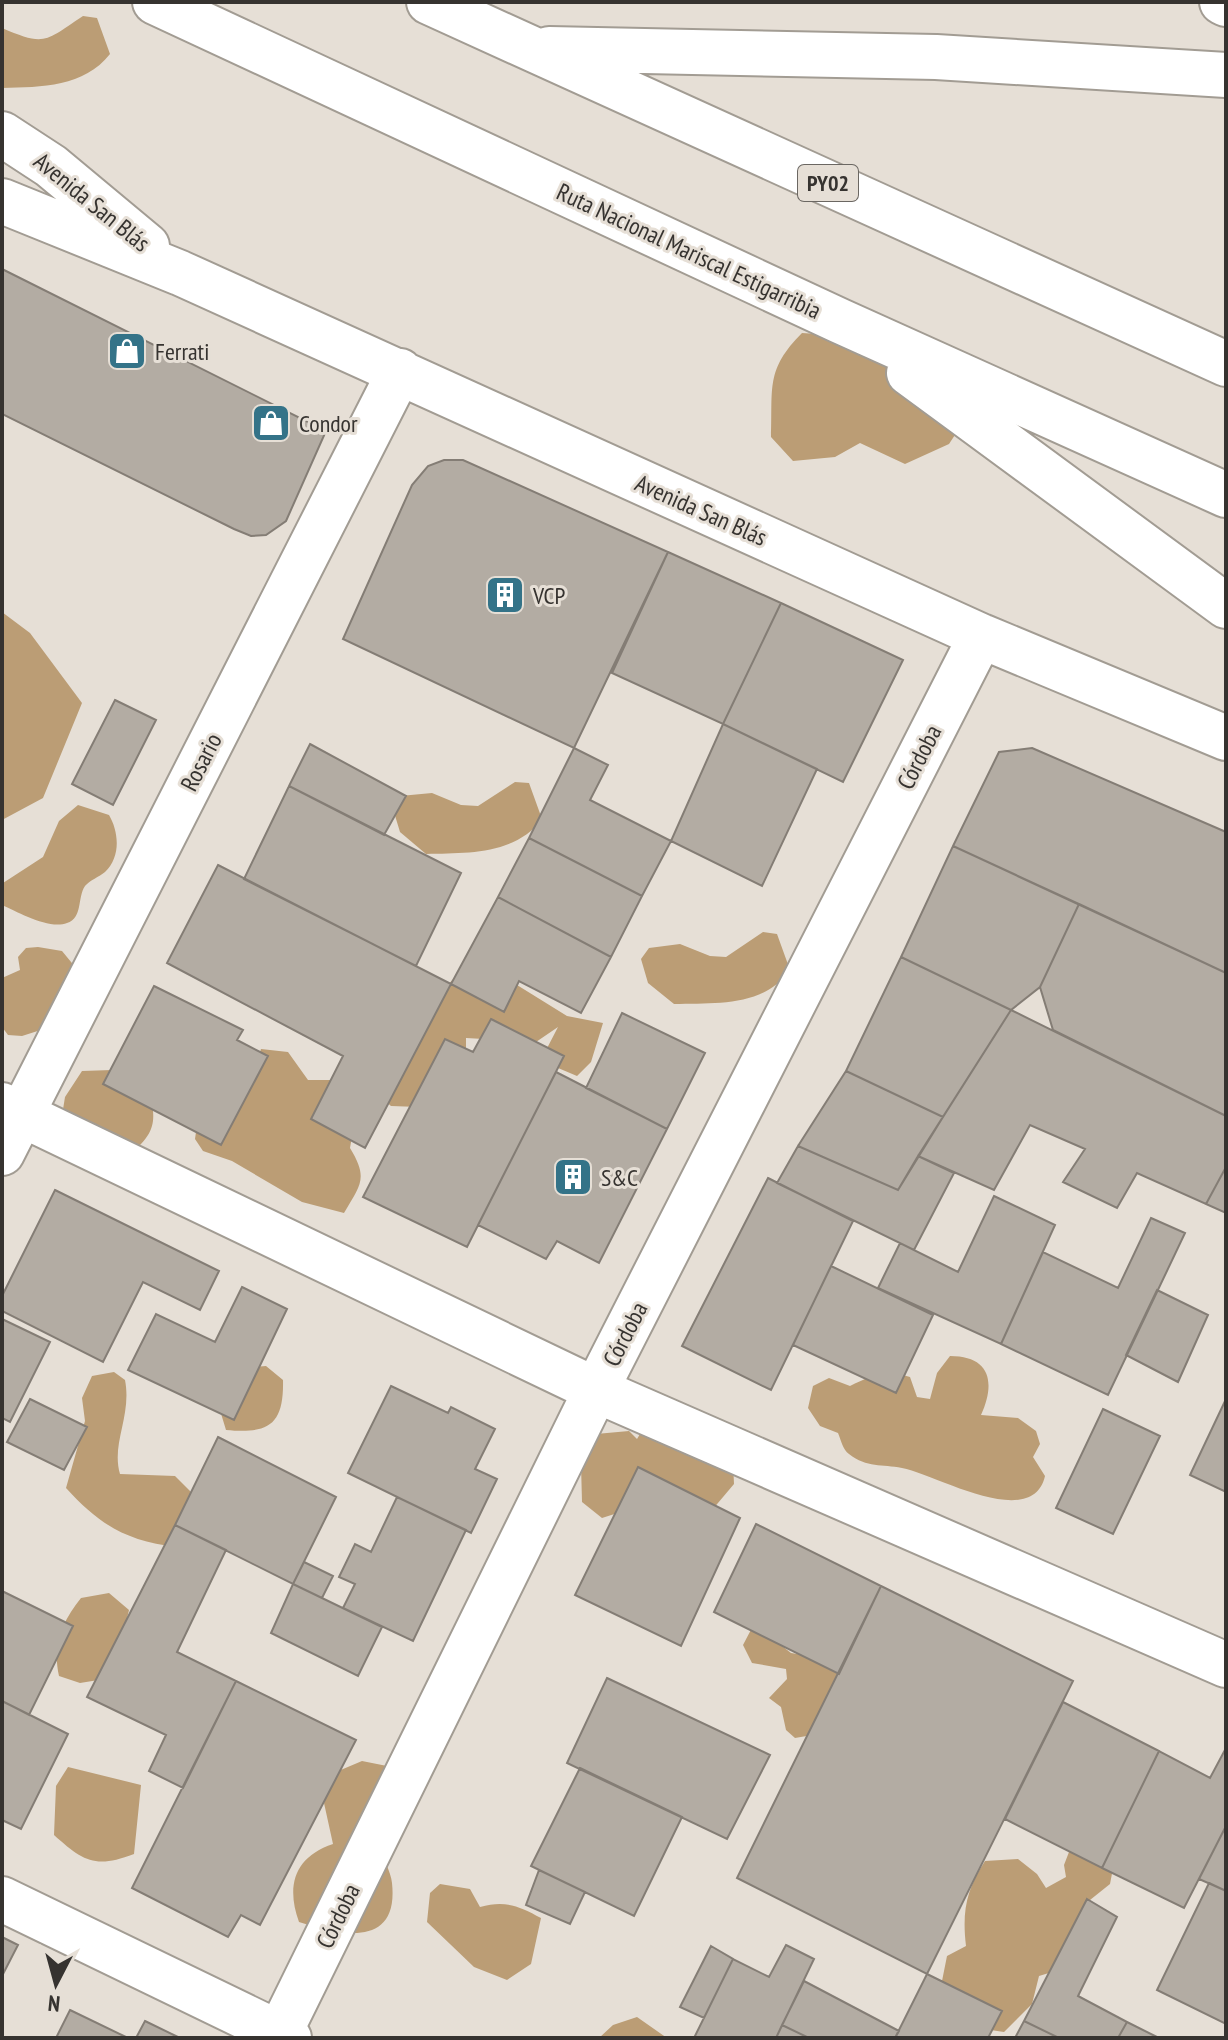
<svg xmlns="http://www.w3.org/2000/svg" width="1228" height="2040" font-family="'PT Sans Narrow',sans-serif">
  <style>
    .forest { fill: #bb9d75 }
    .building { fill: #b3aca3; stroke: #847d75; stroke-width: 2 }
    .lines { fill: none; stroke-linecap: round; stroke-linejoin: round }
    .minor-casing { stroke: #a29c93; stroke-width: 48 }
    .highway-casing { stroke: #a29c93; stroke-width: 48 }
    .minor { stroke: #fff; stroke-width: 44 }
    .highway { stroke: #fff; stroke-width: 44 }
    .labels { text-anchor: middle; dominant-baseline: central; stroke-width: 6; stroke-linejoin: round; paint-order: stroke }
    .shield { fill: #e6dfd6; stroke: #6b6762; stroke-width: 2 }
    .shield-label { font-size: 22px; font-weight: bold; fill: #363330 }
    .street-label { font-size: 24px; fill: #363330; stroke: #e6dfd6 }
    .poi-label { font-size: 24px; fill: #363330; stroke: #e6dfd6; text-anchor: start }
  </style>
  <rect width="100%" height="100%" fill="#e6dfd6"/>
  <path class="forest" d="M83,16L97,18L110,54C84,87 42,87 2,88V28C46,47 45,41 83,16Z
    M802,333L848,336L972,409L949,444L905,464L860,443L835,457L793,461L771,437C773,388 765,370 802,333Z
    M2,612L30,633L82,703L43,798L2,820Z
    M515,782L529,783L542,819C515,855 468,853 426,854L400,832L393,809L400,796L432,793L461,805L478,806Z
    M78,805L109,815C119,832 121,857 105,872C99,877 90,880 85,886C77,898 83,918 67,923C49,930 18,912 2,905L3,883L43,857L59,821Z
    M763,932L777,934L790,970C764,1007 716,1003 674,1004L648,983L641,959L649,948L680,944L710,956L726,957Z
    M38,947L62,951L76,968L47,1028L22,1036L8,1035L2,1027V978L20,970L18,957L26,948Z
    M454,978L517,985L567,1016L603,1023L591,1062L577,1076L551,1065L543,1056L558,1027L536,1042L466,1038V1049L419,1107L391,1106L381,1097L436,999Z
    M261,1049L288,1052L308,1080H342L357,1107L350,1148C369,1179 360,1185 344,1213L302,1202L232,1161L203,1151L195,1139L198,1118L253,1075Z
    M112,1070L149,1086C157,1125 156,1132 126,1158L60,1128L65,1097L82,1071Z
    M950,1356C990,1356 996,1382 981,1415L1018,1418L1036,1431L1040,1444L1033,1457L1045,1476C1032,1532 935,1474 902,1468C882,1464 867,1468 849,1454C843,1450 841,1440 838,1433L820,1426L808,1408L813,1386L829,1378L850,1386C872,1375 886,1370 910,1377L917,1397L930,1399L937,1373Z
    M266,1366L283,1380C284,1425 269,1434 226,1430L219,1407L241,1368Z
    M114,1372L125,1380C132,1416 111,1443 120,1474L175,1476L198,1499L177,1547C126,1541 100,1525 66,1488L85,1421L82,1398L92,1376Z
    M643,1429L732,1442L734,1484L707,1516L630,1509L602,1518L582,1502L581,1464L596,1434L629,1431L637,1439Z
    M109,1593L129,1610L122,1639L123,1676L80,1683L59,1676C52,1645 62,1622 81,1598Z
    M754,1624L791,1653L845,1662L824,1733L795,1738L786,1730L781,1707L769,1698L787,1679L786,1669L752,1663L743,1645Z
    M362,1761L392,1767C389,1792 381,1821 382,1847C382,1859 391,1871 392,1883C399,1949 340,1935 299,1922C286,1886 294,1857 333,1844L324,1803L336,1772Z
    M68,1767L141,1785L134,1854C95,1869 83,1861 54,1835L56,1786Z
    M1079,1849L1115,1858L1110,1884L1085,1904L1062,1969L1039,1976L1032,2004L1004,2032L977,2028L938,2001L947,1956L966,1946C962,1912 966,1890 985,1861L1018,1859L1037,1874L1046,1888L1066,1877L1064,1865L1069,1852Z
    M440,1884L470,1889L480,1907C505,1900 519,1906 541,1918L531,1964L507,1980L474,1967L427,1922L430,1893Z
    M637,2017L667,2038H599L613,2025Z"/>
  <path class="building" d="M2,269L326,431L286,521L266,535L251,536L234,529L2,414Z
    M444,460H463L668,552L574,748L343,639L412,485L428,466Z
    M668,552L781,603L723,724L612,673Z
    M781,603L903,660L843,782L723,724Z
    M115,700L156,720L113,805L72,784Z
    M723,724L817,769L762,886L671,841Z
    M310,744L406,796L384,835L289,786Z
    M574,748L608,765L590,800L671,841L642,896L529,838Z
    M1032,748L1226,832V973L953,846L999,752Z
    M289,786L461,873L416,966L244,879Z
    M529,838L642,896L611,957L498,897Z
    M953,846L1079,904L1040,987L1011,1010L901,957Z
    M218,865L451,984L365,1148L311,1119L343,1056L167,963Z
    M498,897L611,957L581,1013L519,981L504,1012L451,984Z
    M1079,904L1226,973V1116L1053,1030L1040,987Z
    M901,957L1011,1010L943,1117L846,1071Z
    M154,986L243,1030L237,1040L268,1056L221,1145L103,1084Z
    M1011,1010L1226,1116V1167L1206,1204L1137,1173L1117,1208L1063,1182L1085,1149L1030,1125L994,1190L918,1156Z
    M622,1013L705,1053L667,1129L586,1088Z
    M491,1019L564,1056L467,1247L363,1197L445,1039L473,1052Z
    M846,1071L943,1117L898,1190L798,1146Z
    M556,1072L667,1129L599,1263L557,1241L546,1259L478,1225Z
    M798,1146L898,1190L918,1156L954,1173L914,1250L777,1183Z
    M1226,1167V1213L1206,1204Z
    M768,1178L853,1221L771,1390L682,1346Z
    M55,1190L219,1271L200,1310L143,1282L103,1362L2,1311V1296Z
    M994,1196L1055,1225L1001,1344L878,1288L900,1243L958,1272Z
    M1151,1218L1185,1233L1108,1395L1001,1344L1043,1252L1118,1288Z
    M831,1266L933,1315L896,1393L793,1345Z
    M242,1287L287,1309L234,1420L128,1370L156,1314L215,1342Z
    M1157,1290L1208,1315L1178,1382L1126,1355Z
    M2,1319L50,1342L10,1422L2,1418Z
    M391,1386L448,1413L451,1407L495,1429L475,1469L497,1479L471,1533L348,1473Z
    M30,1399L87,1427L64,1470L7,1442Z
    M1226,1399V1492L1190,1475Z
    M1103,1409L1160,1436L1113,1534L1056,1508Z
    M218,1437L336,1497L293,1584L175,1525Z
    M638,1467L740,1518L681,1646L575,1595Z
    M397,1497L466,1530L413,1641L343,1608L355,1584L339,1577L355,1544L371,1552Z
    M756,1524L881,1586L839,1674L714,1612Z
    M175,1525L226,1550L177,1652L236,1681L183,1788L149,1771L166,1735L87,1697Z
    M304,1562L333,1576L322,1598L293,1584Z
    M293,1584L382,1627L358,1676L271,1633Z
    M881,1586L1073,1681L927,1974L737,1878Z
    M2,1591L73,1626L29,1715L2,1701Z
    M607,1678L770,1755L727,1839L567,1763Z
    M236,1681L356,1740L260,1925L241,1915L228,1937L132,1888Z
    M2,1701L68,1734L21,1829L2,1820Z
    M1063,1702L1159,1751L1102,1868L1005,1819Z
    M1226,1748V1826L1184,1908L1102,1868L1159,1751L1210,1778Z
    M580,1768L682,1817L634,1916L531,1866Z
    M1226,1826V1891L1199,1879Z
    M539,1870L585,1892L570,1924L526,1905Z
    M1209,1883L1226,1891V2024L1157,1990Z
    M1087,1899L1117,1917L1078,1996L1127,2022L1118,2038H1059L1024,2021Z
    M2,1937L18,1945L2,1976Z
    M786,1945L814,1959L776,2038H694L733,1959L769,1977Z
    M711,1946L733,1959L704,2018L680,2007Z
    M927,1974L1002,2011L988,2038H895Z
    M804,1981L899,2031L895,2038H809L782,2025Z
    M70,2010L128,2038H56Z
    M145,2021L180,2038H136Z
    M1024,2021L1059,2038H1015Z
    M1127,2022L1159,2038H1118Z
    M782,2025L809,2038H776Z"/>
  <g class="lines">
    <defs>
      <path id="minor" d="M1222,2L1226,4
        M2,134L51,166L147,246
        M2,201L180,273L981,636L1226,738
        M2,1105L596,1390L1226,1665
        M2,1153L400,371
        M2,1899L289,2038
        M277,2038L596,1390L981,636"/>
      <path id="highway" d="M155,2L840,321L1226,495
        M429,2L1226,364
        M549,49L936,57L1226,75
        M909,373L1226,606"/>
    </defs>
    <use href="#minor" class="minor-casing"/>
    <use href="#highway" class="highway-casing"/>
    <use href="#minor" class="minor"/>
    <use href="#highway" class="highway"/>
  </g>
  <defs>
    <symbol id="shop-square" viewBox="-11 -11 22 22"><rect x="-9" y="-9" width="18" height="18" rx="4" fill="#347388" stroke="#e6dfd6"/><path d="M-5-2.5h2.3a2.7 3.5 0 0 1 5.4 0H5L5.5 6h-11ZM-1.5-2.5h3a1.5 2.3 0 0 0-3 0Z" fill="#fff"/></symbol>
    <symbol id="building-square" viewBox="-11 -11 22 22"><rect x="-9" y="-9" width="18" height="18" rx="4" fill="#347388" stroke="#e6dfd6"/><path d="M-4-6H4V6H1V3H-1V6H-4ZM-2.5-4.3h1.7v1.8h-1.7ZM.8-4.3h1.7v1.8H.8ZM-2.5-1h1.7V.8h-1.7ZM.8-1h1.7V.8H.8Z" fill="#fff"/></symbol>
  </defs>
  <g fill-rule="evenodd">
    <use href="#shop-square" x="105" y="329" width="44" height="44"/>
    <use href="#shop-square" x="249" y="401" width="44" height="44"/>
    <use href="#building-square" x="483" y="573" width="44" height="44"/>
    <use href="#building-square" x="551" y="1155" width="44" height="44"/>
  </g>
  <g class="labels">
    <rect class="shield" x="798" y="165" width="60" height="36" rx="6"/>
    <g class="shield-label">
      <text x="828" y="183">PY02</text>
    </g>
    <g class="street-label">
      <text transform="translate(92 202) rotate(39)">Avenida San Blás</text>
      <text transform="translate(689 251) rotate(25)">Ruta Nacional Mariscal Estigarribia</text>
      <text transform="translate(701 510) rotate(24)">Avenida San Blás</text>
      <text transform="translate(919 757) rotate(-63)">Córdoba</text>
      <text transform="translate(201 762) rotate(-63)">Rosario</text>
      <text transform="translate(625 1334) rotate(-63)">Córdoba</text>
      <text transform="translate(338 1916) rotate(-64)">Córdoba</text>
    </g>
    <g class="poi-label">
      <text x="155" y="351">Ferrati</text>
      <text x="299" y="423">Condor</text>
      <text x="533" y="595">VCP</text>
      <text x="601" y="1177">S&amp;C</text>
    </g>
  </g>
  <rect width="1228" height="2040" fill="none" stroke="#363330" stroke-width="8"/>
  <g transform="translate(56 1984) rotate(186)" stroke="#e6dfd6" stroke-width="6" paint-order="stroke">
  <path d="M0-6L14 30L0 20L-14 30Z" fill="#363330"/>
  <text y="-12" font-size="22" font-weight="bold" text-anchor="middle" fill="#363330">N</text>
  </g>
</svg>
